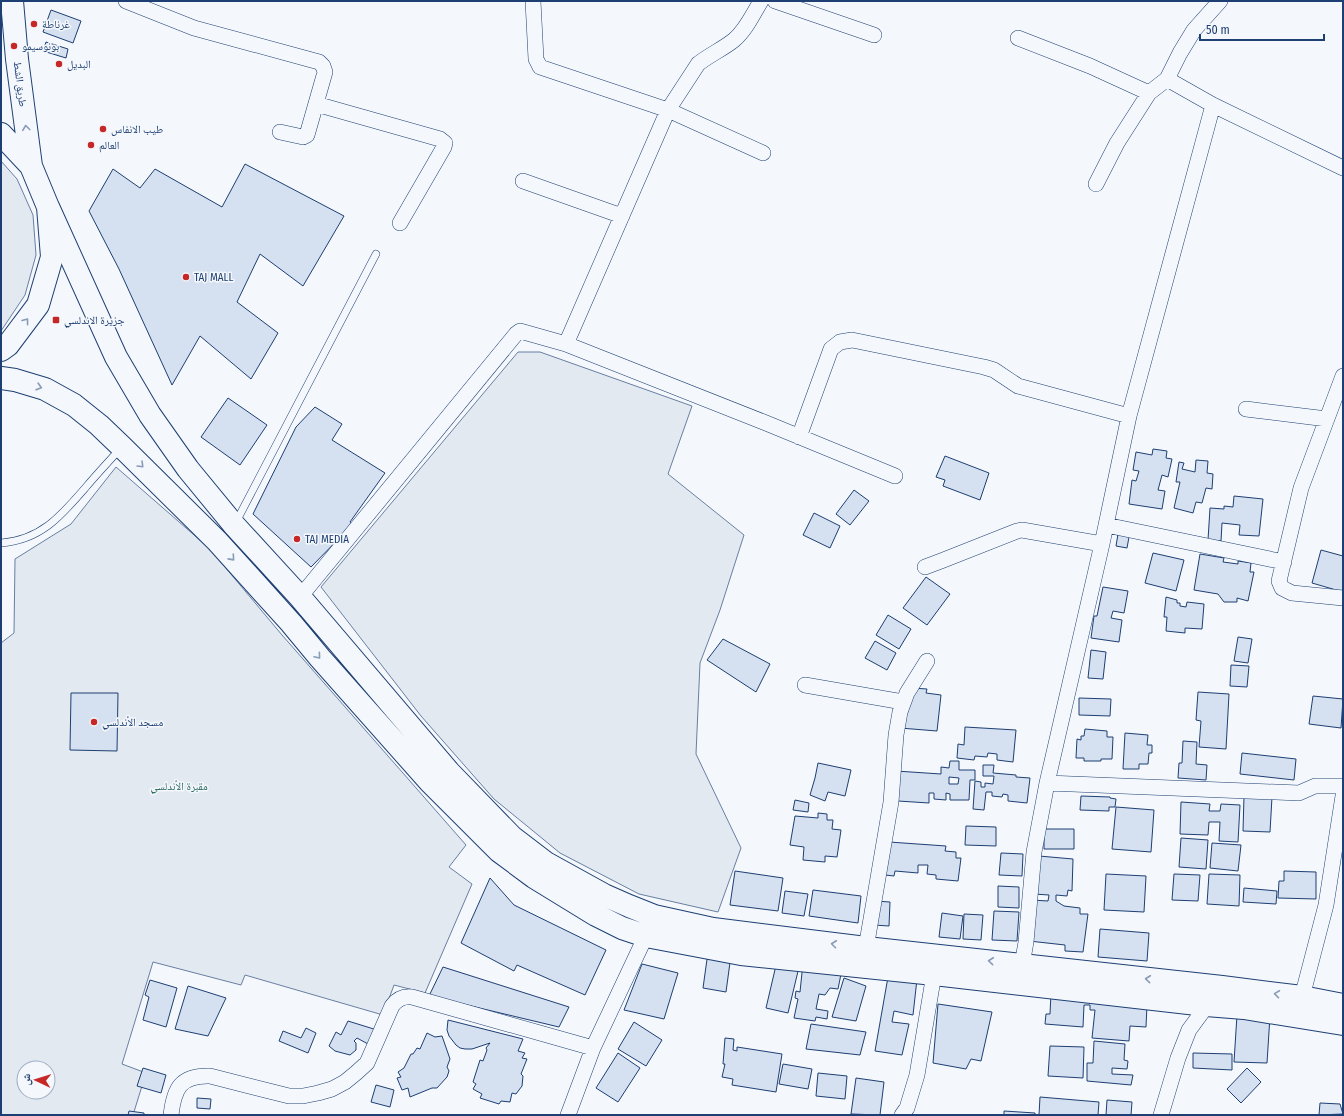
<svg xmlns="http://www.w3.org/2000/svg" width="1344" height="1116" font-family="'Fira Sans Condensed','Noto Naskh Arabic',sans-serif">
  <style>
    .green { fill: #e3e9f0; stroke: #687fa3; fill-rule: evenodd }
    .building { fill: #d5e0f0; stroke: #1d3f73; fill-rule: evenodd }
    .lines { fill: none; stroke-linecap: round; stroke-linejoin: round }
    .service-casing { stroke: #1d3f73; stroke-width: 8 }
    .minor-casing { stroke: #1d3f73; stroke-width: 16 }
    .primary-casing { stroke: #1d3f73; stroke-width: 24 }
    .trunk-casing { stroke: #1d3f73; stroke-width: 24 }
    .service { stroke: #f4f7fb; stroke-width: 7 }
    .minor { stroke: #f4f7fb; stroke-width: 15 }
    .primary { stroke: #f4f7fb; stroke-width: 22 }
    .trunk { stroke: #f4f7fb; stroke-width: 22 }
    .oneway { stroke: #889bb7 }
    .poi-dot { fill: #c62828; stroke: #f4f7fb; stroke-width: 1.5 }
    .labels { text-anchor: middle; dominant-baseline: central; stroke-width: 3; stroke-linejoin: round; paint-order: stroke }
    .poi-label { font-size: 11px; fill: #1d3f73; stroke: #f4f7fb; text-anchor: start }
    .street-label { font-size: 11px; fill: #1d3f73; stroke: #f4f7fb }
    .park-label { font-size: 11px; fill: #2c6c60; stroke: #f4f7fb }
  </style>
  <rect width="100%" height="100%" fill="#f4f7fb"/>
  <path class="green" d="M1,161L17,179L33,215L36,255L25,295L1,331Z
    M518,352H540L692,406L668,474L744,535L720,610L700,663L696,754L741,848L718,912L639,894L560,853L494,799L421,716L321,587Z
    M116,467L209,548L282,635L466,845L449,867L472,884L425,993L394,985L383,1015L245,975L241,985L153,962L122,1064L146,1073L133,1115H1V643L14,633L15,559L71,524ZM24,1068H48V1092H24Z"/>
  <path class="building" d="M51,10L81,21L73,43L43,32Z
    M46,42L68,49L66,58L43,51Z
    M245,164L344,216L303,286L260,254L237,302L278,333L251,379L200,336L172,385L119,269L89,211L113,169L140,188L155,169L222,207Z
    M228,398L267,425L240,465L201,437Z
    M315,407L342,424L332,440L385,473L350,522L353,524L311,567L253,514L296,427Z
    M1153,449L1167,451L1166,458L1172,459L1168,477L1162,475L1158,490L1165,491L1162,509L1129,504L1132,480L1136,481L1139,471L1133,470L1136,452L1152,455Z
    M945,456L989,473L980,500L943,486L945,480L936,477Z
    M1196,460L1208,461L1207,473L1213,474L1212,489L1206,488L1202,503L1196,502L1193,513L1174,508L1180,482H1176L1179,462L1184,463L1182,469L1195,472Z
    M854,490L869,501L850,525L836,514Z
    M1234,496L1263,499L1259,536L1239,535L1240,525L1222,523L1221,541L1208,540L1210,508L1224,509V506L1233,507Z
    M814,513L840,526L830,548L803,535Z
    M1118,534L1129,537L1127,548L1116,546Z
    M1321,550L1343,556V592L1312,583Z
    M1153,553L1184,560L1176,591L1145,583Z
    M1200,554L1224,558L1223,562L1238,564V561L1251,563L1250,572H1254L1248,601L1237,598V602H1224L1218,594L1194,590Z
    M926,577L950,594L927,625L903,608Z
    M1103,587L1128,591L1124,613L1113,611L1111,618L1122,620L1119,642L1091,638L1094,616H1097Z
    M1166,597L1177,600V603H1180V606L1186,607L1187,602L1204,604L1202,629L1185,628V633L1166,631L1167,617H1164Z
    M888,615L911,629L899,649L876,635Z
    M1238,637L1252,639L1248,663L1234,661Z
    M723,639L770,664L756,692L707,660Z
    M875,641L896,653L887,670L865,658Z
    M1091,650L1106,652L1103,679L1088,678Z
    M1231,665L1249,666L1247,687L1230,686Z
    M912,688L927,689L926,693L941,695L937,731L900,728Z
    M1198,692L1229,694L1226,749L1199,747L1201,721L1196,720Z
    M71,693H118L117,751L70,750Z
    M1313,696L1343,699L1341,728L1309,724Z
    M1079,698L1111,699L1110,716L1079,715Z
    M965,727L1016,730L1013,762L997,760V754L988,753L987,757L975,756L974,760L957,758L958,744L964,745Z
    M1085,729L1107,731V737H1113L1112,759H1101V761H1084V758H1076L1077,739L1081,740V736H1084Z
    M1125,733L1148,735L1147,745H1152V753H1149L1148,764H1139V769H1123Z
    M1183,741L1197,742L1196,764L1207,765L1206,780L1178,778L1179,763H1182Z
    M1242,753L1296,759L1294,780L1240,774Z
    M950,761H959V770H975V780H970L969,800H950V794L946,793V800L934,799V793H929V803L898,801L896,771L941,774V767L949,768ZM949,777L959,778L958,784H949Z
    M818,763L851,770L845,796L828,792L825,801L810,795L815,778Z
    M983,765H994L993,773L1016,775V777L1030,778L1027,803L1008,801V795L1003,794L1002,797L992,796V792H986L984,810L973,809L975,781L981,782V787H985V783L993,784L994,776H983Z
    M1081,796L1110,797V798L1116,799L1115,807H1109V811L1080,810Z
    M1244,796L1272,797L1270,832L1243,831Z
    M795,800L809,803L808,812L793,810Z
    M1181,802L1210,804L1209,811H1220L1221,804L1240,805L1238,842L1219,841L1220,822H1209L1208,835L1180,834Z
    M1116,807L1154,810L1151,852L1112,849Z
    M818,813L827,814V820H833L832,829L841,830L837,857L825,856V862L803,860L804,847L790,845L795,816L818,818Z
    M966,826L996,827V846L965,845Z
    M1044,829H1074V849H1044Z
    M1181,838L1208,840L1206,869L1179,867Z
    M889,842L946,846L945,851L956,852V858H961L958,881L936,879V875L927,874L928,865H918V873L895,871L894,876L885,875Z
    M1212,843L1241,845L1238,871L1210,868Z
    M1001,853L1023,854L1022,876L999,875Z
    M1039,856L1073,859L1072,891L1068,890L1067,896L1056,895V901L1064,906L1080,908V914H1088L1083,952L1065,951V945L1029,941L1032,900L1048,901L1049,895L1034,894Z
    M735,871L783,878L778,911L730,905Z
    M1284,871L1316,872V899L1278,898L1279,881H1284Z
    M1106,874L1146,876L1144,912L1104,910Z
    M1174,874L1200,875L1198,901L1172,900Z
    M1209,874L1240,875L1239,906L1207,904Z
    M490,878L514,905L606,950L585,995L517,965L514,971L461,943Z
    M998,886L1019,887V908L998,907Z
    M1244,888L1277,891L1276,904L1243,902Z
    M813,890L861,896L858,923L809,916Z
    M785,891L808,894L804,916L782,913Z
    M875,901L890,902L889,926L874,925Z
    M994,911L1019,912L1017,941L992,940Z
    M942,913L963,916L960,939L939,937Z
    M964,914L983,915L981,940L963,939Z
    M1100,929L1149,933L1147,961L1098,957Z
    M708,952L731,955L726,992L703,988Z
    M777,961L799,967L788,1013L766,1008Z
    M803,963L841,974L838,989L830,988L825,995L819,994L816,1009L828,1011L827,1019L816,1017L815,1021L794,1018L798,999L795,998L796,991L800,992Z
    M642,964L678,973L664,1019L624,1010Z
    M443,967L569,1007L559,1027L429,996Z
    M888,977L917,979L913,1015L894,1011L892,1022L909,1024L902,1055L875,1051Z
    M844,978L866,986L856,1021L832,1017Z
    M150,980L177,988L166,1027L143,1020L149,997L145,995Z
    M188,986L226,998L208,1036L175,1029Z
    M1051,993L1147,1005L1146,1027L1130,1026L1129,1041L1092,1038L1095,1010H1090V1005H1084L1083,1027L1045,1024L1046,1014H1050Z
    M938,1004L992,1012L981,1061L971,1059L966,1069L933,1063Z
    M1237,1015L1270,1016L1267,1063L1234,1062Z
    M448,1020L523,1039L518,1051L525,1053L522,1058L527,1059L521,1074L523,1076L522,1086L516,1094L512,1093L510,1102L501,1101L499,1104L480,1098L482,1094L473,1089L476,1084L473,1082L480,1060L483,1061L487,1050L486,1048L490,1043L472,1049H465L460,1048L456,1045L449,1036L447,1030Z
    M348,1021L377,1030L368,1044L357,1038L354,1041L356,1043V1050L350,1055L335,1051L329,1046L336,1032L341,1035Z
    M634,1022L662,1040L646,1066L618,1049Z
    M811,1024L866,1032L860,1055L806,1049Z
    M306,1028L316,1033L308,1053L279,1041L283,1031L301,1038Z
    M427,1033L435,1037L442,1036L450,1059L447,1067L449,1071L447,1077L437,1088H432L410,1097L408,1088L402,1090L397,1078L401,1077L398,1072L404,1068L411,1054H413L417,1048L420,1049Z
    M725,1038L734,1039L733,1050L737,1051V1047L782,1054L776,1092L732,1085L733,1079L722,1077L725,1064H723Z
    M1094,1041L1125,1044L1124,1060L1128,1061L1127,1069L1112,1068V1074L1133,1075L1131,1085L1087,1081V1063H1093Z
    M1050,1046L1084,1047L1083,1078L1048,1076Z
    M618,1053L640,1068L618,1102L596,1088Z
    M1193,1053L1232,1054V1070L1193,1068Z
    M783,1064L812,1069L808,1089L779,1084Z
    M143,1068L166,1075L161,1093L137,1086Z
    M1247,1068L1261,1082L1241,1103L1227,1089Z
    M818,1073L847,1076L845,1099L816,1096Z
    M856,1078L884,1082L880,1115L851,1114Z
    M376,1085L394,1090L390,1107L371,1102Z
    M1040,1097L1099,1102L1098,1115H1039Z
    M197,1098L211,1099L210,1109L197,1108Z
    M1107,1100L1132,1102L1131,1115H1106Z
    M1320,1103L1340,1104L1343,1114L1319,1115Z
    M129,1111L144,1113V1115H128Z
    M1004,1111L1035,1113V1115H1004Z"/>
  <g class="lines">
    <defs>
      <path id="service" d="M235,524L376,254
        M1,543C41,540 61,516 86,487C97,474 109,461 121,448"/>
      <path id="minor" d="M126,1L194,28L319,62L323,66L325,72L307,135L303,137L280,132
        M533,1L536,59L540,67L668,110L763,153
        M775,1L874,35
        M1018,38L1090,66L1149,93L1167,79L1180,53L1194,30L1220,1
        M1167,79L1213,105L1343,168
        M316,104L440,139L445,143L444,147L400,223
        M523,181L622,216
        M1096,184L1117,143L1149,93
        M566,344L668,110L698,64C709,55 723,49 734,40C746,30 753,14 761,1
        M1343,376L1301,488L1279,581L1282,588L1292,593L1343,598
        M1246,409L1327,419
        M799,437L831,349L840,342L852,340L984,367L994,370L1018,386L1129,416
        M1106,525L1284,562
        M925,567L941,561L1017,531L1022,530L1102,544
        M300,597L516,334L520,331L566,344L766,423L895,476
        M805,685L903,702
        M1047,783L1299,793L1315,786H1343
        M866,948L891,802L896,735L900,712L907,693L927,661
        M1022,965L1026,942L1034,852L1047,783L1102,544L1129,416L1213,105
        M1302,997L1326,905L1343,796
        M171,1115C174,1089 180,1075 210,1076L289,1096H303L318,1093L332,1089L345,1082L356,1073L367,1063L392,1006C397,999 403,996 412,997L593,1048
        M568,1115L593,1048L650,927
        M902,1115L907,1108L917,1075L934,974
        M1161,1115L1178,1058L1189,1030L1211,1000"/>
      <path id="primary" d="M49,209L116,357L150,415L188,469L234,525L300,597L449,772L512,837L546,863L604,895L629,906L654,916L713,929L866,948L1222,987L1302,997L1343,1005
        M1,378L15,380L45,389L74,405L99,425L122,447L217,541L291,623L320,658L430,782L499,851L534,877L596,915L622,928L646,936L741,954L934,974L1206,1005L1244,1008L1343,1024"/>
      <path id="trunk" d="M12,1L17,59L31,166
        M1,134L31,166L48,207L52,257L38,305L8,345L1,350"/>
    </defs>
    <use href="#service" class="service-casing"/>
    <use href="#minor" class="minor-casing"/>
    <use href="#primary" class="primary-casing"/>
    <use href="#trunk" class="trunk-casing"/>
    <use href="#service" class="service"/>
    <use href="#minor" class="minor"/>
    <use href="#primary" class="primary"/>
    <use href="#trunk" class="trunk"/>
  </g>
  <defs><path id="oneway-chevron" d="M-2-3.5L2.5 0L-2 3.5" fill="none" stroke-width="1.6" stroke-linecap="round" stroke-linejoin="round"/></defs>
  <g class="oneway">
    <use href="#oneway-chevron" transform="translate(26 128) rotate(-97)"/>
    <use href="#oneway-chevron" transform="translate(26 321) rotate(-53)"/>
    <use href="#oneway-chevron" transform="translate(39 387) rotate(16)"/>
    <use href="#oneway-chevron" transform="translate(141 465) rotate(45)"/>
    <use href="#oneway-chevron" transform="translate(232 558) rotate(48)"/>
    <use href="#oneway-chevron" transform="translate(318 656) rotate(50)"/>
    <use href="#oneway-chevron" transform="translate(834 944) rotate(-173)"/>
    <use href="#oneway-chevron" transform="translate(991 961) rotate(-174)"/>
    <use href="#oneway-chevron" transform="translate(1148 979) rotate(-174)"/>
    <use href="#oneway-chevron" transform="translate(1277 994) rotate(-172)"/>
  </g>
  <g class="poi-dot">
    <circle cx="34" cy="24" r="4"/>
    <circle cx="14" cy="46" r="4"/>
    <circle cx="59" cy="64" r="4"/>
    <circle cx="103" cy="129" r="4"/>
    <circle cx="91" cy="145" r="4"/>
    <circle cx="186" cy="277" r="4"/>
    <rect x="52" y="316" width="8" height="8" rx="2"/>
    <circle cx="297" cy="539" r="4"/>
    <circle cx="94" cy="722" r="4"/>
  </g>
  <g class="labels">
    <g class="poi-label">
      <text x="42" y="24">غرناطة</text>
      <text x="22" y="46">بونوسيمو</text>
      <text x="67" y="64">البديل</text>
      <text x="111" y="129">طيب الانفاس</text>
      <text x="99" y="145">العالم</text>
      <text x="194" y="277">TAJ MALL</text>
      <text x="64" y="320">جزيرة الاندلسي</text>
      <text x="305" y="539">TAJ MEDIA</text>
      <text x="102" y="722">مسجد الأندلسي</text>
    </g>
    <g class="street-label">
      <text transform="translate(20 84) rotate(83)">طريق الشط</text>
    </g>
    <g class="park-label">
      <text x="179" y="786">مقبرة الأندلسي</text>
    </g>
  </g>
  <rect width="1344" height="1116" fill="none" stroke="#1d3f73" stroke-width="4"/>
  <g transform="translate(36 1080) rotate(274)"><circle r="19" fill="#f4f7fb" stroke="#9eadc5"/>
  <path d="M0-3L7 15L0 10L-7 15Z" fill="#c62828"/>
  <text y="-6" font-size="11" font-weight="bold" text-anchor="middle" fill="#1d3f73">ش</text>
  </g>
  <path d="M1200 34v6h124v-6" fill="none" stroke="#1d3f73" stroke-width="2"/>
  <text x="1206" y="34" font-size="12" fill="#1d3f73" stroke="#f4f7fb" stroke-width="3" paint-order="stroke">50 m</text>
</svg>
